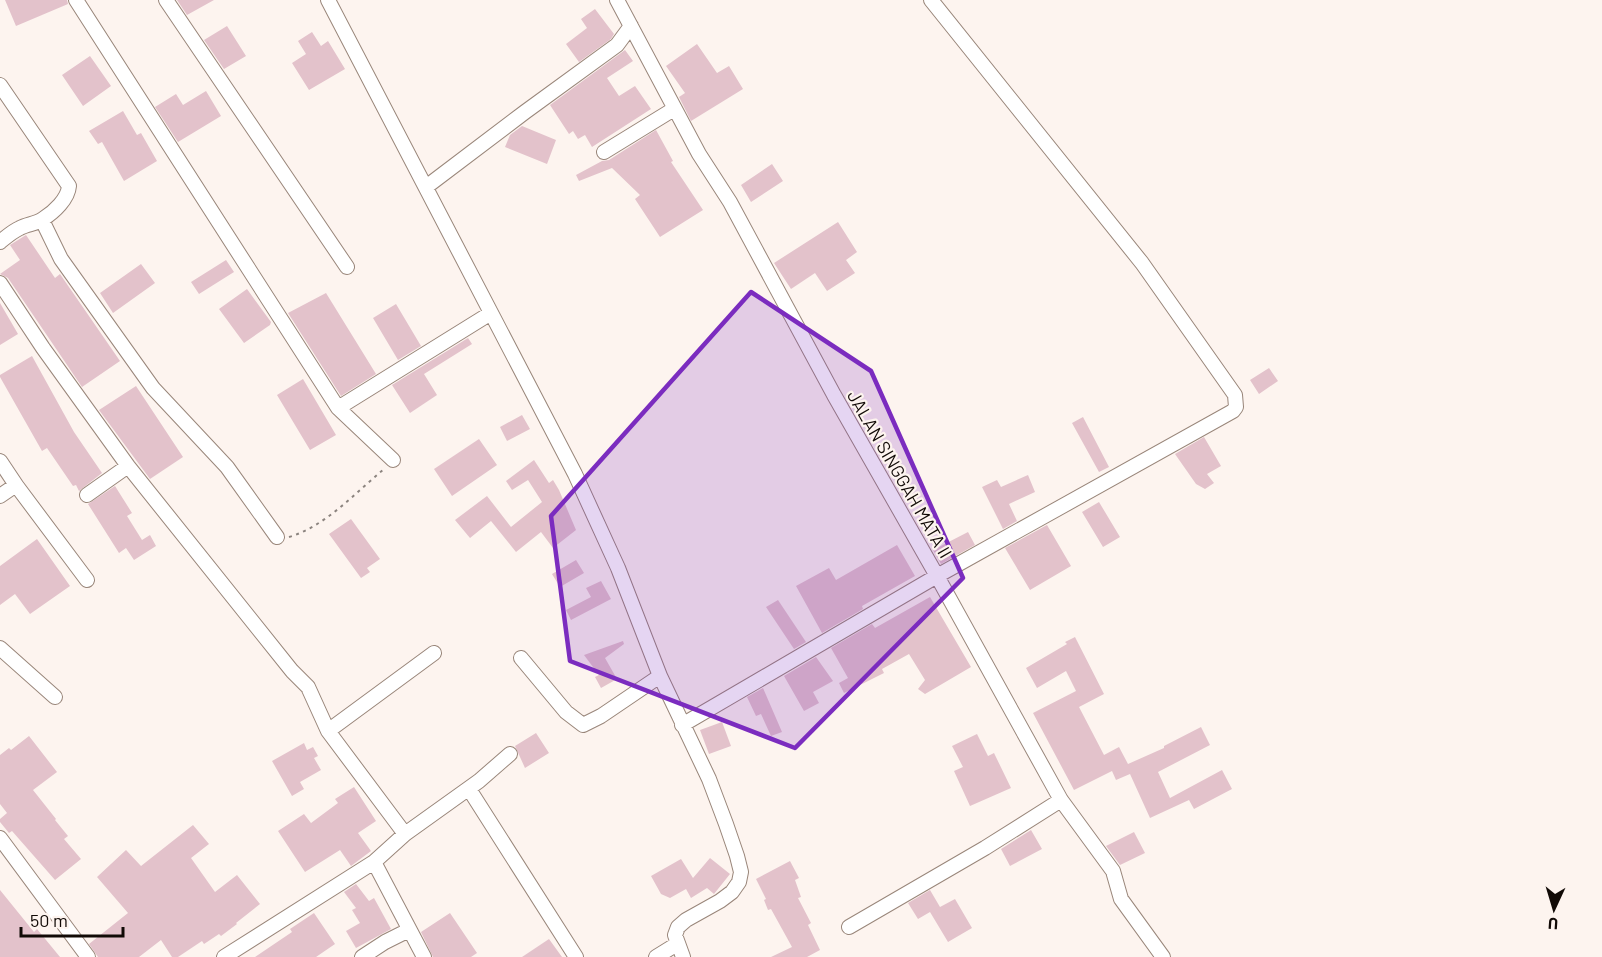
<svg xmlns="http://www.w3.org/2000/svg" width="1602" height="957" font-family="Barlow,sans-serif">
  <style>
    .building { fill: #e3c2cb }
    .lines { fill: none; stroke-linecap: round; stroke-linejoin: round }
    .minor-casing { stroke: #99867a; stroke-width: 16 }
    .path { stroke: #8c847f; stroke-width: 2; stroke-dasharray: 3 4.5; stroke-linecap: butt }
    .minor { stroke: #fff; stroke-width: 14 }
    .marked { fill: #7b2cbf; fill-opacity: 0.2; stroke: #7b2cbf; stroke-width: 4.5; stroke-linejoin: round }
    .labels { text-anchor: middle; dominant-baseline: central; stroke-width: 4.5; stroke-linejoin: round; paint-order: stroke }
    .street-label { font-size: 18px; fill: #110a06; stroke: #fdf4ef }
  </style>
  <rect width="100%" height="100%" fill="#fdf4ef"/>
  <path class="building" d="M5,0H67L68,4L16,26Z
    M177,0H214L187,15Z
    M595,9L614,34L611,39L579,62L566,44L587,28L581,19Z
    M227,26L246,56L224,69L204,40Z
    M312,32L321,46L328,41L345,69L309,90L292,63L306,54L298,41Z
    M697,44L717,73L729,66L743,89L691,121L679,97L685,93L666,66Z
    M625,50L633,61L607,78L619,96L635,86L651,109L592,147L585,135L578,139L573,131L569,134L550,105Z
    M90,56L111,86L83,106L62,75Z
    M206,91L221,116L178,142L155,107L176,94L183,105Z
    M123,111L137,135L141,133L157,161L124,181L102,142L98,144L89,131Z
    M522,126L556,140L547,164L505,147L510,135Z
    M656,130L673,161L671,162L703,210L660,237L635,199L640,195L612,168L579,181L576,175L602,161L609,160Z
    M772,164L783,181L751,202L741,185Z
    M838,222L857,252L846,260L855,273L827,291L815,273L791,289L774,263Z
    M26,235L55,278L60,274L120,361L82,387L8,278L0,274L20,260L10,245Z
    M226,260L234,272L199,294L191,282Z
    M141,264L155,283L113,313L100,293Z
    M247,289L271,322L270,325L244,343L219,309Z
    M326,293L376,374L341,396L288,313Z
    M0,303L18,334L0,345Z
    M396,304L421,346L398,360L373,318Z
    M468,338L472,344L424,374L437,395L410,413L392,385Z
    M32,356L74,432L102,473L79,491L76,485L73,486L47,448L42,451L0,377V375Z
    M1269,368L1278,381L1259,394L1250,380Z
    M303,379L336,435L310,450L277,395Z
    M136,386L183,457L150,479L99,410Z
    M522,415L530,429L507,441L500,427Z
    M1083,417L1109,467L1099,472L1072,423Z
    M1204,437L1221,466L1207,474L1214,483L1205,489L1196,484L1175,454Z
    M479,439L497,465L452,496L434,469Z
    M534,460L549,483L553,480L559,490L576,530L553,548L541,532L516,552L491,521L470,538L455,520L487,496L511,527L542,502L528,480L512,490L506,481Z
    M1028,475L1035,492L1009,504L1017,521L1003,529L982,487L997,480L1001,487Z
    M115,486L132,513L127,516L142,540L150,535L156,546L134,560L126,548L119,553L88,504Z
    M1099,502L1120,537L1103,547L1082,512Z
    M351,519L380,559L367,568L370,572L361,578L329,534Z
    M1047,525L1071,566L1030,590L1005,548Z
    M968,532L975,545L941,564L933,550Z
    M37,539L70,586L30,614L15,594L0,605V566Z
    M897,545L915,576L862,606L863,609L822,633L796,586L829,568L836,580Z
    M576,560L584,573L560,587L552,574Z
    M601,581L611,599L571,620L566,610L591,597L586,588Z
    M930,597L971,667L925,694L918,689L925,680L909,654L882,669L884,673L844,693L839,683L848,678L831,648L872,624L875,628Z
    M778,600L806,642L794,649L766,607Z
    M1075,637L1104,694L1079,707L1104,755L1119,747L1128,764L1164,748V746L1201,727L1210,745L1158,772L1170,798L1222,770L1232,789L1194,809L1189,800L1150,818L1130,774L1116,780L1112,771L1074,790L1033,713L1076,691L1066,671L1037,688L1026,668L1067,644L1065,642Z
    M623,641L624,644L605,658L617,679L601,688L595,677L599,675L584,655Z
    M816,657L833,681L813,692L819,703L804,711L784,676Z
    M763,688L782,732L771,736L761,714L756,716L747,697Z
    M722,722L731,746L709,754L700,730Z
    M536,733L549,753L525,768L515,746Z
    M977,734L988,756L994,753L1011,788L970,806L954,771L963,767L952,746Z
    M29,736L57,772L33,790L56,819L55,820L68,836L64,839L81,859L55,880L12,831L9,833L0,822V819L7,813L0,804V755L9,748L11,750Z
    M304,743L307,750L313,747L318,756L314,758L321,770L300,782L304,789L292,796L272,761Z
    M354,787L376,821L358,833L371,851L351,866L340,850L305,872L278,831L304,814L311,823L338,803L335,799Z
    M193,825L209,844L191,858L215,892L237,875L260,904L236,923L237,924L221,936L219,934L204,944L202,941L178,957H172L161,940L139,957H98L89,944L128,913L97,877L126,850L141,866Z
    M1031,830L1042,849L1010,866L1001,849Z
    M1134,832L1145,853L1120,865L1106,846Z
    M710,858L730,874L714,894L707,888L691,898L686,889L670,898L661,894L651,876L681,859L693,878Z
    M790,861L799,878L795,880L801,897L798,898L811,923L808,925L820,950L807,957H771L792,947L771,909L768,910L764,900L766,899L756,879Z
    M356,884L369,901L374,898L391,929L356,948L346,931L360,923L352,910L356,908L344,892Z
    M0,890L34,932L37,929L60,957H0Z
    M930,890L940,907L955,899L972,928L948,942L930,912L918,919L908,903Z
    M314,913L335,944L316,957H255L292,932L290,929Z
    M450,913L477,953L471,957H433L421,932Z
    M549,939L562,957H522Z"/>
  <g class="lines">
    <defs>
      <path id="minor" d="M76,0L338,408L393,460
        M166,0L347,267
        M328,0L575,474L618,568L660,676L709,779L726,824L737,856L741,872L739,882L732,892L720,901L686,920L678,927L675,935L683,957
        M617,0L699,154L730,202L834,395L937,576L1061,800L1113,871L1121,899L1163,957
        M0,85L69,186C68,199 54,212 43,219C36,224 27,224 20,228C13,231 6,237 0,242
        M604,152L674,109
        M426,187L525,112L617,45L631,26
        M42,220L61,259L153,388L227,467L277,537
        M0,283L43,348L128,466L292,671L308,687L328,731L405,834
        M338,408L491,313
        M0,461L16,485
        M87,495L128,466
        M0,496L16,485L87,580
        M0,648L55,697
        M521,658L566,712L583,725L601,716L660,676
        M682,725L937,576L1233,411L1236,407L1235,395L1142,263L931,0
        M328,731L434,653
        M469,789L576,957
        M0,838L88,957
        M374,862L424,957
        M849,927L985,848L1061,800
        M224,957L374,862L405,834L479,781L510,754
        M362,957L385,942L409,930
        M656,957L677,944"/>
    </defs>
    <use href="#minor" class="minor-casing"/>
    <path class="path" d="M289,537C326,526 355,493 384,469"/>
    <use href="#minor" class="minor"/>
  </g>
  <path class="marked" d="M751,292L871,371L963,578L795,748L570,661L551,516Z"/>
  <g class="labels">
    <g class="street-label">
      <text transform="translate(900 474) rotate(60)">JALAN SINGGAH MATA II</text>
    </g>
  </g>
  <g transform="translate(1554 909) rotate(184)" stroke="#fdf4ef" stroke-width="4.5" paint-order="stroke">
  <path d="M0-4.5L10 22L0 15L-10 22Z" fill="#110a06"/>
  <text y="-9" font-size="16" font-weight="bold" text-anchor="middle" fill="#110a06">U</text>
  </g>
  <path d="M21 927v9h102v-9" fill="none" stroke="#110a06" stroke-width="3"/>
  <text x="30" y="927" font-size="18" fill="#110a06" stroke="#fdf4ef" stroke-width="4.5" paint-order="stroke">50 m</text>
</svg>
